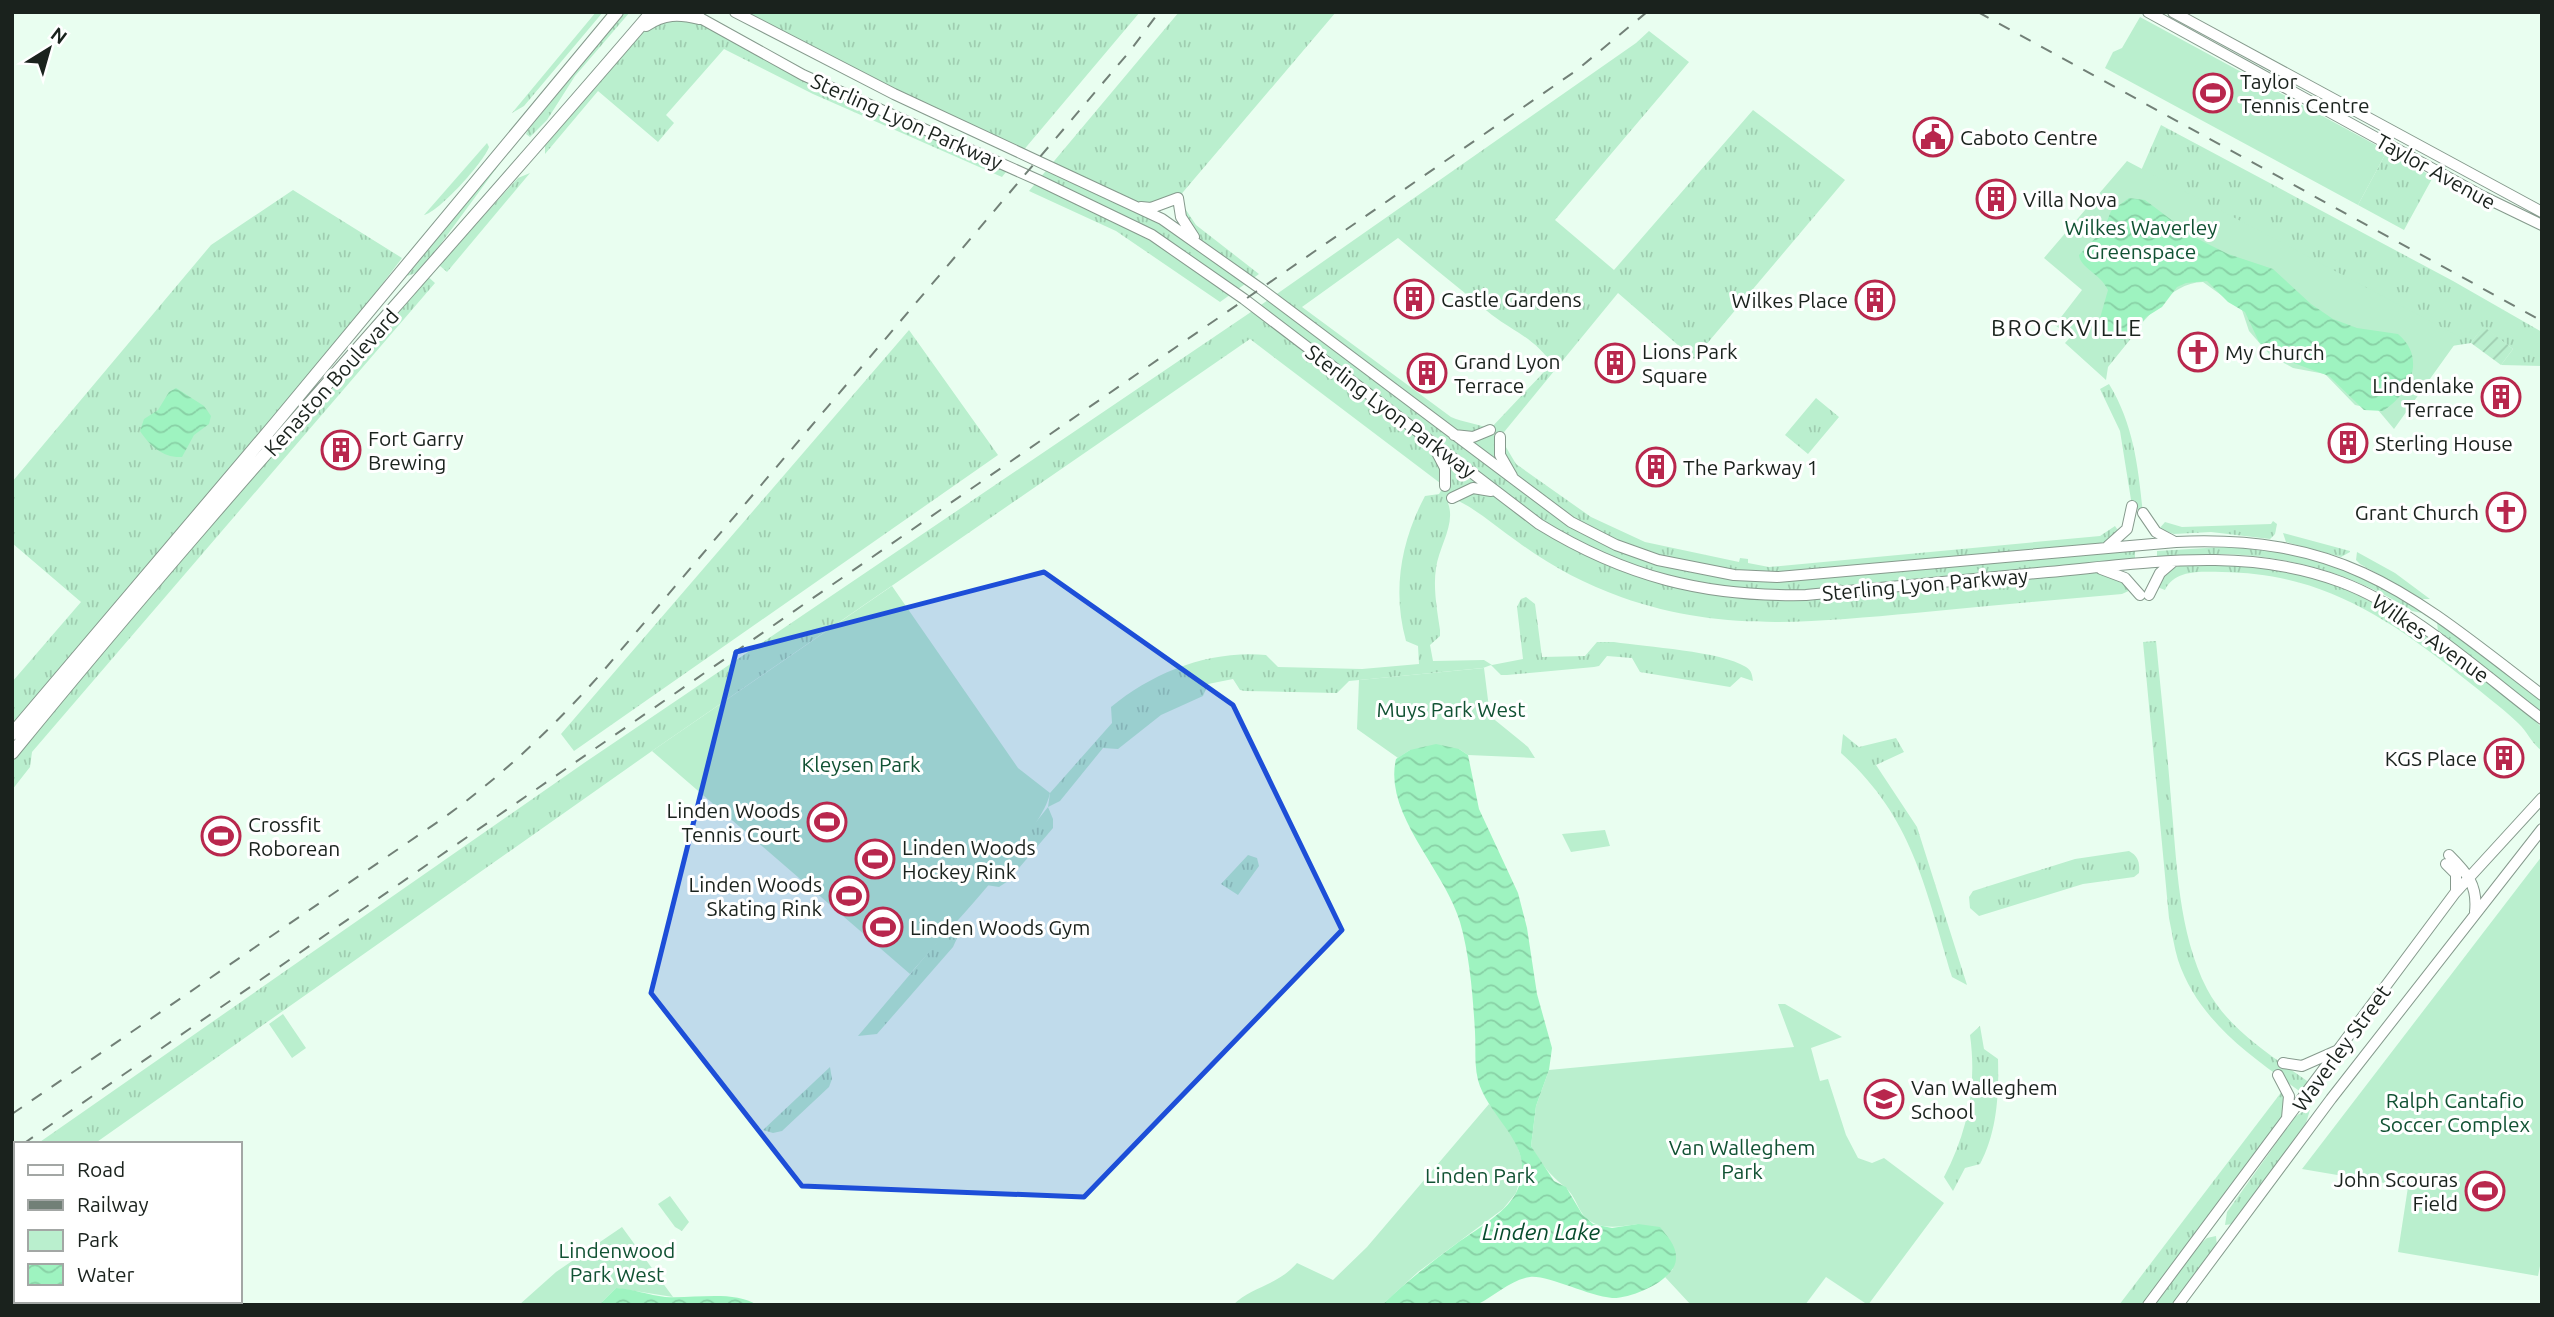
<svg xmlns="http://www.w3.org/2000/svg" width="2554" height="1317" font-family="Ubuntu,sans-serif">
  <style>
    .grass { fill: url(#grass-tufts); fill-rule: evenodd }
    .park { fill: #baefce }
    .garden { fill: url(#garden-furrows) }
    .water { fill: url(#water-waves) }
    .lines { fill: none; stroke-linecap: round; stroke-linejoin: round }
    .secondary-casing { stroke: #869a8d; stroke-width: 12 }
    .primary-casing { stroke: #869a8d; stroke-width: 14 }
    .secondary { stroke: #fff; stroke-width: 10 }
    .primary { stroke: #fff; stroke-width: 12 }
    .rail { stroke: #728077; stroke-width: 2; stroke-dasharray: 12 12; stroke-linecap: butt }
    .marked { fill: #1d4ed8; fill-opacity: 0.2; stroke: #1d4ed8; stroke-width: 5; stroke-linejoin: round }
    .labels { text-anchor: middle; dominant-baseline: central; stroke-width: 6; stroke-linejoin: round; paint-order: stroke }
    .poi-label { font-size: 21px; fill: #1a221d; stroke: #fff; text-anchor: start }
    .street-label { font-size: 21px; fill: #1a221d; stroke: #fff }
    .park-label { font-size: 21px; fill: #115233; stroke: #fff }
    .neighbourhood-label { font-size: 23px; letter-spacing: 2px; fill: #1a221d; stroke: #fff }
    .water-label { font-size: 23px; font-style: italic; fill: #064b2c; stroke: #fff }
  </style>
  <defs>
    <pattern id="grass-tufts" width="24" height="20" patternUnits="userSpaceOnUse" patternTransform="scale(1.75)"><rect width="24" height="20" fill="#baefce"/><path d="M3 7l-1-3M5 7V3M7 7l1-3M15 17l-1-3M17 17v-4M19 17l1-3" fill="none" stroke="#9fcdb0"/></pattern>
    <pattern id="garden-furrows" width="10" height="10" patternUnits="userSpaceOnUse" patternTransform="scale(1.75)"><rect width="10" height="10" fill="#baefce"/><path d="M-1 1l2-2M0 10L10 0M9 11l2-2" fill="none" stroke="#9fcdb0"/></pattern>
    <pattern id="water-waves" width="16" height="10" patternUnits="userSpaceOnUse" patternTransform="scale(1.75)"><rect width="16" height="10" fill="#9ef3c0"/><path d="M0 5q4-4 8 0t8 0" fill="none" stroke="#88d0a5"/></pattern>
  </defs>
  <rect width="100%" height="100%" fill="#e9fef0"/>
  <path class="grass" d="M596,12H603L524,106L512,113Z
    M625,12H630L575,76L547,120L530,137L526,134L528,130Z
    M735,12H1140L1022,152Z
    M1179,12H1336L1178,198L1196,225L1259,274L1220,302L1116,231L1029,191ZM1178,199L1197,243L1143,207Z
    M680,13L803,75L1010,167L1002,177L813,94L724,49L666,115L674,123L658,142L598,91L545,154V144L637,30Z
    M1649,31L1689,62L1555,220L1614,270L1753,110L1845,180L1694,359L1618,293L1500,437L1516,464L1591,517L1645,542L1739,562L1740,558L1748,559V563L1769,567L2100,536L2115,526L2122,536L2116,541L2135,546V563L2101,567L2135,588L2122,594C2053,600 1984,606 1915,613C1812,622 1722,633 1621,597C1584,584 1549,565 1518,542C1496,527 1476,508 1452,498L1448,503C1456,524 1439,546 1436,568C1433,588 1437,610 1440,630V636L1430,645L1433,661L1484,660L1492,665L1523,659L1517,607L1521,599L1526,597L1535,604L1542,657L1585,656L1597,642H1614C1646,647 1721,651 1746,667C1752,671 1752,675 1753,681L1741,677L1730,687L1640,672L1632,658L1607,656L1599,666L1594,667L1507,675H1501L1491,665L1483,668L1349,681L1337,693L1245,691L1240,690L1233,679L1208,684L1203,696L1161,715L1118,749L1103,748L1060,801L1048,807L1053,819V828L1008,881L999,887L986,885L1048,807L1050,793L1112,723L1111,707C1154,672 1209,650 1266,655L1278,667L1362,669L1419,664L1418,646L1406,641C1392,591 1401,541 1425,496L1439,494L1444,486L1250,339L652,751L94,1144H37L584,763L1248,314L1636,43ZM1398,238C1429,264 1461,290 1492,315C1516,333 1536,339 1554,367L1544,372L1490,429C1477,423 1464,423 1451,417L1302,307Z
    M2161,125L2453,281L2542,332V366L2501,365L2513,349L2483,327L2471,343L2413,352L2129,198Z
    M487,143L489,147C484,162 438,213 424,215Z
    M2387,151L2433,177L2404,230L2358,205Z
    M501,162L431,257L416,273L407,276L495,166Z
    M530,173L447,272L439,265L518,178Z
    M293,190L402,258L292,403L12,734V682L81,602L12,543V482L211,245Z
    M425,274L435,283L32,752L30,767L12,790V735L21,742Z
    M2108,297L2122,340L2133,336L2108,367L2106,380L2065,343Z
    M909,330L998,455L574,751L561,734Z
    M2109,384C2134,425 2138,467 2143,513L2132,506L2120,431L2100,389Z
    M1816,398L1839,417L1808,454L1785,435Z
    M2273,521L2277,524L2275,534L2270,539L2211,532L2174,534L2159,529L2165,522L2182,527L2271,524Z
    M2283,533L2350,551V552L2341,557L2286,542Z
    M2256,545L2354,570L2424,611L2422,613L2412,611C2357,575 2289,555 2222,554C2201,554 2179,558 2157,557V551Z
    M2357,552L2395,573L2430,599H2422L2360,564L2356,560Z
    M2209,562C2233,564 2260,563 2284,568C2380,592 2459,656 2533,718L2542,728V751C2532,744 2527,731 2518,723C2499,705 2477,689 2456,672C2384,615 2318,573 2222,572C2202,572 2175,569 2165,590L2157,587C2164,563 2190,564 2209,562Z
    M2437,620L2542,700V713L2438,634Z
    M2156,641C2161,694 2167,747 2171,800C2177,863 2178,932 2207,989C2229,1031 2275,1058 2313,1085L2305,1095C2255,1059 2199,1023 2178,960C2174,947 2172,932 2169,918L2143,642Z
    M1843,734L1859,747L1896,738L1904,752L1876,765L1917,827L1967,985L1952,977C1925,887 1913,818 1841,753Z
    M2129,851C2138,856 2140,862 2139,873L2134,877L2083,884L1979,916L1970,908L1969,897L1973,891L2075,859Z
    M1248,855L1257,858L1259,866L1238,895L1221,884Z
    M955,921L959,934L953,947L877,1034L858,1036Z
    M1980,1026L1984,1049L1998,1059C1999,1095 1997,1132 1980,1164L1965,1168L1953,1191L1944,1177C1968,1131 1977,1086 1970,1035Z
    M830,1067L832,1079L829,1087L782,1131L773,1133L763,1130Z
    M2286,1086L2290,1106L2148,1305H2119Z
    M2305,1110H2310L2306,1123L2233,1224L2225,1225L2227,1212L2295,1117Z
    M670,1196L689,1222L682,1231L675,1227L658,1204Z
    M2216,1236L2217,1246L2174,1305H2153L2198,1246L2207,1238Z"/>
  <path class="park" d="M2140,17L2387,151L2358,205L2105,68L2113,52L2122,48Z
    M2127,161L2460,337L2394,429L2378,410L2355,405L2325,374L2293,368L2270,355L2249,331L2242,310L2203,282C2167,283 2151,320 2123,340L2103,335L2089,351L2055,325L2082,290L2044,258Z
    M892,586L1018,768L1050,793C1043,832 941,938 910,974L652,751Z
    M1484,668L1490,716L1528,747L1535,758L1468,755L1459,749L1410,750L1398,758L1357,729L1359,680Z
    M1605,830L1610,846L1571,852L1562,834Z
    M2542,856V1256L2538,1276L2398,1252L2408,1187L2302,1169Z
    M1778,1004H1785L1842,1037L1811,1048L1820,1081L1828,1079L1846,1135L1858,1158L1872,1163L1884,1158L1944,1203L1868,1305L1826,1277L1805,1305H1691L1665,1277L1673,1269L1638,1224C1618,1227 1592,1232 1580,1210C1576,1202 1572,1193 1565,1187C1550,1175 1541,1164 1531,1146L1536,1106L1549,1070L1794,1047Z
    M283,1014L306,1048L292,1058L269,1024Z
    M1489,1104L1513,1134L1521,1157L1523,1168L1516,1193L1503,1209L1418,1272L1382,1305H1233C1252,1286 1277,1286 1297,1263L1333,1280L1367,1247Z
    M622,1227L673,1297L616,1288L599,1305H519L556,1272Z"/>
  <path class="garden" d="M2483,326L2513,349L2501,365L2471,343Z"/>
  <path class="water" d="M2129,198L2145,200L2194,237L2228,254L2273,269L2311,304L2333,319L2357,328L2398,334C2427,358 2410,394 2383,411L2364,410L2329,376L2274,356L2259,342L2245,312L2228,302L2207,281L2186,283L2177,287L2162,307L2146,317L2133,336L2122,340L2110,337L2101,327L2100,318L2108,290C2100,273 2080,268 2079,255L2104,229L2111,211Z
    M176,388L204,406L211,416L209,424L194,435L182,457C163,458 150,446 140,431L144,419L158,410L169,392Z
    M1436,744L1459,749L1468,755L1479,809L1518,893L1527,928L1537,994L1552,1048L1549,1070L1536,1106L1531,1146L1554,1181L1566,1187L1582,1214L1593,1224L1612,1228L1638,1224L1660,1227C1667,1236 1677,1246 1676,1259C1675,1281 1630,1299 1612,1298C1588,1296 1548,1275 1530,1277C1510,1280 1495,1296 1478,1304C1465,1310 1400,1305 1382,1305C1405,1283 1430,1263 1456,1244C1475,1230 1504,1215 1516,1193C1540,1146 1489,1121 1478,1080C1474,1064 1476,1048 1475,1032C1473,997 1470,957 1460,922C1445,870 1383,814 1396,759L1410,750Z
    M616,1288C633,1289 649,1295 665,1297C693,1299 734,1290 757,1305H599Z"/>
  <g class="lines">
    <defs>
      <path id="secondary" d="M735,12L894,94L1162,219L1261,289L1571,522L1616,545L1658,560L1734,575L1777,577L2176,542C2347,534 2414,597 2542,695
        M2148,12L2482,196L2542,225
        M2173,12L2542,212
        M693,14L803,75L1038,180L1152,235L1244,299L1539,524C1625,577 1705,597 1806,595C1886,587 1967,580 2048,572C2147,563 2246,546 2341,582C2413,609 2481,673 2542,719
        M1141,207L1151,208L1178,198L1181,217L1194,237
        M1454,435L1473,437L1490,430
        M1500,437V455L1512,476
        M1434,447L1445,468V486
        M1452,498L1473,488L1491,491
        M2143,513L2156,532L2173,541
        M2108,546L2127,529L2132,506
        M2101,569L2125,578L2140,595
        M2149,595L2160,573L2174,561
        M2449,855C2467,873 2478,885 2475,912
        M2446,864L2456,874V891
        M2283,1063L2302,1066L2336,1051
        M2278,1075L2289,1096L2287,1118
        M2148,1305L2455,893L2542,798
        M2178,1305L2331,1099L2542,829"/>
      <path id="primary" d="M646,25C664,13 679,13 699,18
        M12,734L275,424L617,12
        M12,753C218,500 440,260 652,12"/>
    </defs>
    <use href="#secondary" class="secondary-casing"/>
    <use href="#primary" class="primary-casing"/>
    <use href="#secondary" class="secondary"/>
    <use href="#primary" class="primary"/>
    <path class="rail" d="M1978,12L2542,321
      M12,1114L442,819C502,776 555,726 604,670L1130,51L1159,12
      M23,1144L1577,70L1647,12"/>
  </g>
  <path class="marked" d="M1044,572L1233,705L1342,930L1084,1197L802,1186L651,993L736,652Z"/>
  <defs>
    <symbol id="stadium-ring" viewBox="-11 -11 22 22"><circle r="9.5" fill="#fff" stroke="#b8274d" stroke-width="1.5"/><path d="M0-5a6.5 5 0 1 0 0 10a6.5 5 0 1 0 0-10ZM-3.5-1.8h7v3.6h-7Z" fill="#b8274d"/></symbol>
    <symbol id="civic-ring" viewBox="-11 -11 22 22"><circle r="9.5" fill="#fff" stroke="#b8274d" stroke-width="1.5"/><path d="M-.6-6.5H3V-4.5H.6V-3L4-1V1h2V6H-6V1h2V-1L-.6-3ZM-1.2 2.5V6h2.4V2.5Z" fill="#b8274d"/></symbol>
    <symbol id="building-ring" viewBox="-11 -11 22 22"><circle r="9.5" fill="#fff" stroke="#b8274d" stroke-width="1.5"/><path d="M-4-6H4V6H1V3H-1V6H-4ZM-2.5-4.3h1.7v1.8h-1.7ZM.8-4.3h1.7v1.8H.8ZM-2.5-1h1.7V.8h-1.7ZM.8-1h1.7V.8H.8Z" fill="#b8274d"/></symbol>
    <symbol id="church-ring" viewBox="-11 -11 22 22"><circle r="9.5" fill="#fff" stroke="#b8274d" stroke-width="1.5"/><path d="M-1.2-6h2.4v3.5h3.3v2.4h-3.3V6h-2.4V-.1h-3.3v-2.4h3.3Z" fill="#b8274d"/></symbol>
    <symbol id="school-ring" viewBox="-11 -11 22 22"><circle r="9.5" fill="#fff" stroke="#b8274d" stroke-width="1.5"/><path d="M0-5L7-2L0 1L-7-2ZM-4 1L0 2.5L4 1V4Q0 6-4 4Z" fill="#b8274d"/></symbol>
  </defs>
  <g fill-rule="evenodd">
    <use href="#stadium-ring" x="2191" y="71" width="44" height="44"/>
    <use href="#civic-ring" x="1911" y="115" width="44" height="44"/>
    <use href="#building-ring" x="1974" y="177" width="44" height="44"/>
    <use href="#building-ring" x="1392" y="277" width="44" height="44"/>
    <use href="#building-ring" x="1853" y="278" width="44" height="44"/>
    <use href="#church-ring" x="2176" y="330" width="44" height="44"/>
    <use href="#building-ring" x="1593" y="341" width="44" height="44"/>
    <use href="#building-ring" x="1405" y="351" width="44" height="44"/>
    <use href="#building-ring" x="2479" y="375" width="44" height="44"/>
    <use href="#building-ring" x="2326" y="421" width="44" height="44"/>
    <use href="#building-ring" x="319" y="428" width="44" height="44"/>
    <use href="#building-ring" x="1634" y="445" width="44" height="44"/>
    <use href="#church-ring" x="2484" y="490" width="44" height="44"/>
    <use href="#building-ring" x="2482" y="736" width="44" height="44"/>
    <use href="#stadium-ring" x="805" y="800" width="44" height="44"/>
    <use href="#stadium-ring" x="199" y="814" width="44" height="44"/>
    <use href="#stadium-ring" x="853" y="837" width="44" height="44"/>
    <use href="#stadium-ring" x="827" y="874" width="44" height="44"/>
    <use href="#stadium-ring" x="861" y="905" width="44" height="44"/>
    <use href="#school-ring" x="1862" y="1077" width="44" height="44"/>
    <use href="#stadium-ring" x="2463" y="1169" width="44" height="44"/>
  </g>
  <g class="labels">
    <g class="poi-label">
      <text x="2240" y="81">Taylor<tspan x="2240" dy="24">Tennis Centre</tspan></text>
      <text x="1960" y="137">Caboto Centre</text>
      <text x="2023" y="199">Villa Nova</text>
      <text x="1441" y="299">Castle Gardens</text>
      <text x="1848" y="300" text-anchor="end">Wilkes Place</text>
      <text x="1642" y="351">Lions Park<tspan x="1642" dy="24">Square</tspan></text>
      <text x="2225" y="352">My Church</text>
      <text x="1454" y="361">Grand Lyon<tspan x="1454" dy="24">Terrace</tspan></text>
      <text x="2474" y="385" text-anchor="end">Lindenlake<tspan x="2474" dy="24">Terrace</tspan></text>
      <text x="368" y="438">Fort Garry<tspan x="368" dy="24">Brewing</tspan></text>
      <text x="2375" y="443">Sterling House</text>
      <text x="1683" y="467">The Parkway 1</text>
      <text x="2479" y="512" text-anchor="end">Grant Church</text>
      <text x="2477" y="758" text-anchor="end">KGS Place</text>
      <text x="800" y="810" text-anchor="end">Linden Woods<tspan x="800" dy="24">Tennis Court</tspan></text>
      <text x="248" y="824">Crossfit<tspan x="248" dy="24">Roborean</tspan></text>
      <text x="902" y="847">Linden Woods<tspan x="902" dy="24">Hockey Rink</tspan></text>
      <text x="822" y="884" text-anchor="end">Linden Woods<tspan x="822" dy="24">Skating Rink</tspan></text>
      <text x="910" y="927">Linden Woods Gym</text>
      <text x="1911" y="1087">Van Walleghem<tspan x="1911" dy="24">School</tspan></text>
      <text x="2458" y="1179" text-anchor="end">John Scouras<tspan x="2458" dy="24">Field</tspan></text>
    </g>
    <g class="street-label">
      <text transform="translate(907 121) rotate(24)">Sterling Lyon Parkway</text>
      <text transform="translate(2436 171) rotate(29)">Taylor Avenue</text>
      <text transform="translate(331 382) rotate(-48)">Kenaston Boulevard</text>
      <text transform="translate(1391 411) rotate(37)">Sterling Lyon Parkway</text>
      <text transform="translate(1925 584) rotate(-5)">Sterling Lyon Parkway</text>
      <text transform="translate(2431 638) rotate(35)">Wilkes Avenue</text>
      <text transform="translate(2341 1048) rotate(-54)">Waverley Street</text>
    </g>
    <g class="park-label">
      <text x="2141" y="227">Wilkes Waverley<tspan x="2141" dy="24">Greenspace</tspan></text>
      <text x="1451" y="709">Muys Park West</text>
      <text x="861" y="764">Kleysen Park</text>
      <text x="2455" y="1100">Ralph Cantafio<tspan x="2455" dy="24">Soccer Complex</tspan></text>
      <text x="1742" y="1147">Van Walleghem<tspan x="1742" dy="24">Park</tspan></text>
      <text x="1480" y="1175">Linden Park</text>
      <text x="617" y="1250">Lindenwood<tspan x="617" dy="24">Park West</tspan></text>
    </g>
    <g class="neighbourhood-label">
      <text x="2067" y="327">BROCKVILLE</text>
    </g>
    <g class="water-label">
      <text x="1541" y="1231">Linden Lake</text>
    </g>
  </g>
  <rect width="2554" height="1317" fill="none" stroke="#1a221d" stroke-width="28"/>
  <rect x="14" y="1142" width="228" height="161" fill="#ffffff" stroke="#a3a7a5" stroke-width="2"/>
  <rect x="28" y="1165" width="35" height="10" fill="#ffffff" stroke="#a3a7a5" stroke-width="2"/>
  <text x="77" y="1177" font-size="21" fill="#1a221d">Road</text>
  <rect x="28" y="1200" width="35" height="10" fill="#728077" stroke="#a3a7a5" stroke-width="2"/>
  <text x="77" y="1212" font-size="21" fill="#1a221d">Railway</text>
  <rect x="28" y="1230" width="35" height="21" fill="#baefce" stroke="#a3a7a5" stroke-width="2"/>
  <text x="77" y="1247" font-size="21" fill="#1a221d">Park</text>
  <rect x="28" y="1264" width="35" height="21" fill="url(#water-waves)" stroke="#a3a7a5" stroke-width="2"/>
  <text x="77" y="1282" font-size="21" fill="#1a221d">Water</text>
  <g transform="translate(49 49) rotate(37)" stroke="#ffffff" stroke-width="5" paint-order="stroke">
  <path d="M0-5L12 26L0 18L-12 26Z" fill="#1a221d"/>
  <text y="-10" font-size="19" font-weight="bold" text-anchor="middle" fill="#1a221d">N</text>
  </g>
</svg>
